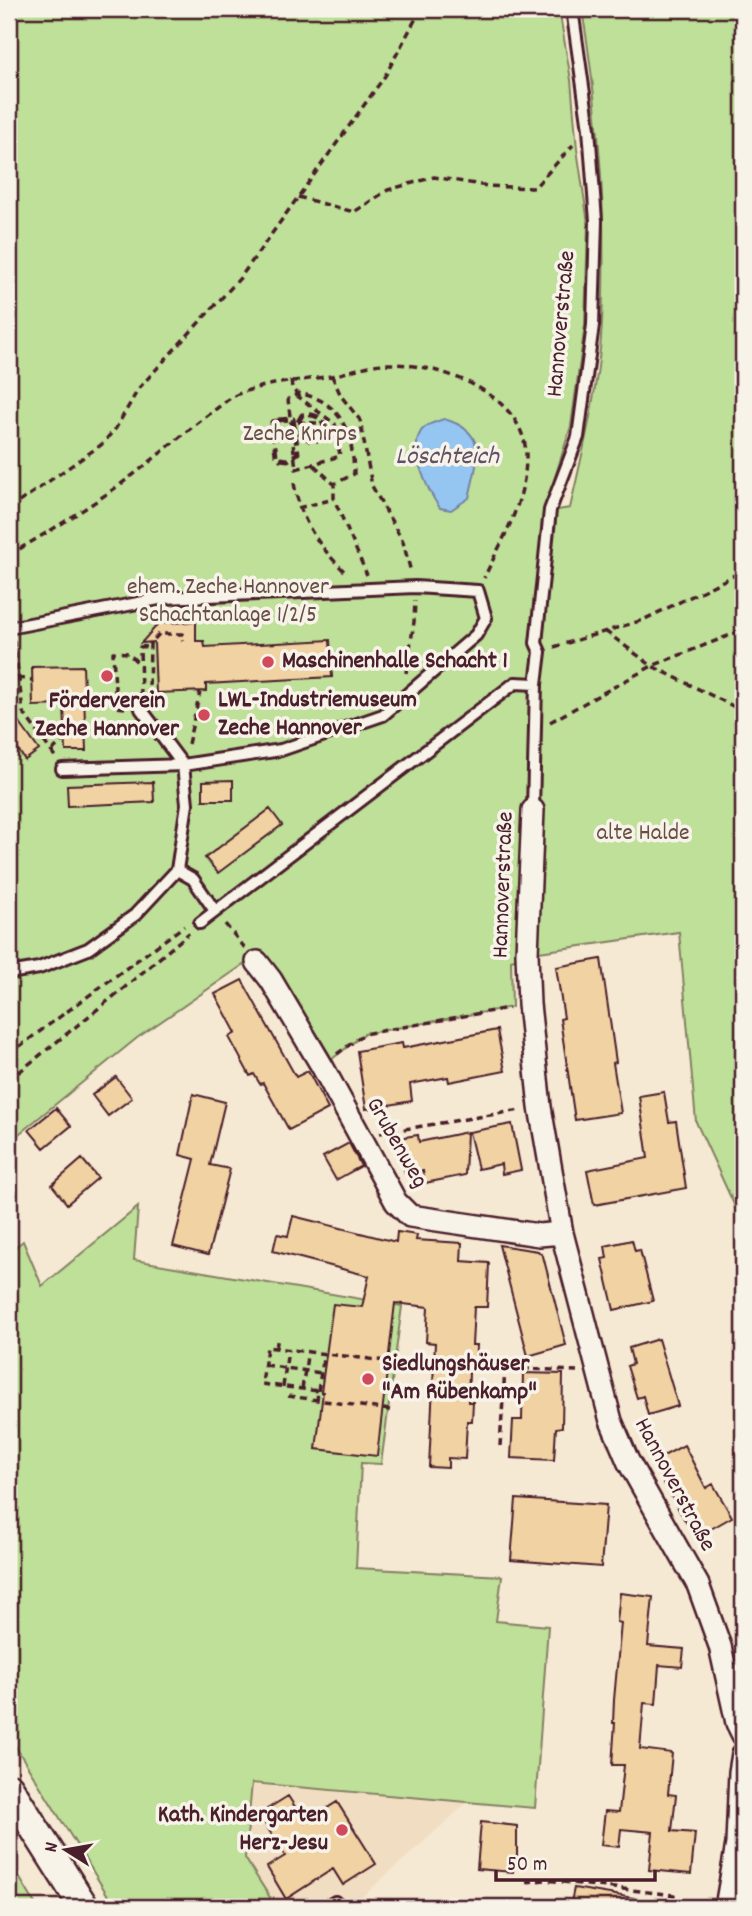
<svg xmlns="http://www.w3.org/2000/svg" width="752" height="1916" font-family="Dekko,sans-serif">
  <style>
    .built { fill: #f1dec2 }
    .green { fill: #bee099; stroke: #848062; stroke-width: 2 }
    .water { fill: #95c5f1; stroke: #7783a2; stroke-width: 2 }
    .building { fill: #f0d2a3; stroke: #4a1f2b; stroke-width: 2 }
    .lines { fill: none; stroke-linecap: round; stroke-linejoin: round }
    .lane-casing { stroke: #4a1f2b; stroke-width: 16 }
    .street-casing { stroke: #4a1f2b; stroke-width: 26 }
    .secondary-casing { stroke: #4a1f2b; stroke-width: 33 }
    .path { stroke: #4a1f2b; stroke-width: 3.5; stroke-dasharray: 7 5; stroke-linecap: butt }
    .lane { stroke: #f7f3e8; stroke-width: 10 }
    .street { stroke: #f7f3e8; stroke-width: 21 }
    .secondary { stroke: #f7f3e8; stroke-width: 28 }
    .rail { stroke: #4a1f2b; stroke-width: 5; stroke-dasharray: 10 5; stroke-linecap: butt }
    .poi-dot { fill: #d1495b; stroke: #f7f3e8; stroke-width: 2.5 }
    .labels { text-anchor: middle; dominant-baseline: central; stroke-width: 7; stroke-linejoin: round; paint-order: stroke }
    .street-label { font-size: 24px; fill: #4a1f2b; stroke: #f7f3e8 }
    .park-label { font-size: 24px; fill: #674f46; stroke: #f7f3e8 }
    .poi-label { font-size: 24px; font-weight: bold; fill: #4a1f2b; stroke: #f7f3e8; text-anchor: start }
    .water-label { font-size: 26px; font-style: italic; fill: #605166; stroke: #f7f3e8 }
  </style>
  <rect width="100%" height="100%" fill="#f5e9d3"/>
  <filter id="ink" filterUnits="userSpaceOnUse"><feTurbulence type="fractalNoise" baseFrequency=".0143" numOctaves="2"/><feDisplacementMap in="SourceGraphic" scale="14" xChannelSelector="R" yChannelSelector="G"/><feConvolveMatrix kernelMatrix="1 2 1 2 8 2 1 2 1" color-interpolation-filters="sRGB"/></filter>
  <g filter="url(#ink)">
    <path class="built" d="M252,1783L468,1802L351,1907H276L245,1858Z"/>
    <path class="green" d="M9,9H559L571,80L577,149L588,223L585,325L571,426L544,512L570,508C584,448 599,385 602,323C607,218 599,112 582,9H743V1224L696,1122L679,932L539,952L511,960L512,1007L364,1034L332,1059L290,989L262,952L137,1038L9,1142Z
      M138,1207L134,1260L402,1306L381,1464L361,1463L356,1568L502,1576L496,1621L548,1626L535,1808L252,1783L245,1858L276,1907H115L9,1736V1252L23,1241L42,1286Z
      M9,1860L37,1907H9Z"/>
    <path class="water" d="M444,419C490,432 477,461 469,498L451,510L440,508C429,493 409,452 420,433C424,425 435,422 444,419Z"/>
    <path class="building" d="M196,622V641H204L205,647L330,640L332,677L206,684V691L156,693L154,642L141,643L159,623Z
      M83,666L86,751H66L64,705L33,706L32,667Z
      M19,722L39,750L25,760L9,736V729Z
      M233,780V800H203V781Z
      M153,782L154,802L68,806L67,785Z
      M270,809L282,825L218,873L205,858Z
      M601,959L616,1062L613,1063L621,1113L575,1120L560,1019L564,1018L556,967Z
      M242,980L296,1077L308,1071L328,1109L289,1130L263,1083L260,1084L254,1074L250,1076L229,1037L236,1033L215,994Z
      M497,1030L505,1071L449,1082L448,1077L410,1084L412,1101L366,1109L357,1051L402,1043L403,1048Z
      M116,1077L132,1098L108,1116L92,1095Z
      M664,1092L669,1122L676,1121L686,1188L594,1205L587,1170L648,1158L639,1096Z
      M193,1094L225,1102L210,1165L230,1169L208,1255L173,1246L195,1159L180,1155Z
      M56,1108L71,1126L44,1148L29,1130Z
      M512,1124L521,1170L502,1174L501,1164L478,1169L469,1132Z
      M467,1132L465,1175L425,1183L423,1171L405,1174L398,1138L418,1135L419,1142Z
      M349,1143L361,1166L336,1180L323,1157Z
      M82,1159L98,1178L67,1204L52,1185Z
      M293,1216L396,1242L397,1232L417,1235L416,1240L462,1243L461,1261L489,1263L487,1307H474L472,1345H477L476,1364H470L467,1372H469L468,1402H473L472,1421H467L465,1459L448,1458V1468L429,1467L435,1343L426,1342L428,1307L395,1303L377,1456L316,1449L323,1392H321L333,1304L362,1307L369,1276L273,1251L277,1234L288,1236Z
      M632,1240L635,1251L640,1250L653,1301L614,1310L602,1259L607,1258L605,1246Z
      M499,1245L538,1251L543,1256L566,1345L528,1356Z
      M658,1339L678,1406L648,1415L643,1396L637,1398L627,1366L633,1364L629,1348Z
      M523,1373L563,1374L562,1427L556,1428L554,1460L511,1458L513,1420H522Z
      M684,1445L706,1488L713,1484L732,1517L695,1538L652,1462Z
      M516,1499L606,1505L601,1567L511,1560Z
      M620,1593L653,1597L648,1646L684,1649L682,1667L659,1665L656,1704L644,1703L640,1749L672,1753L668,1794L676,1795L672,1831L695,1833L691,1874L649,1870L653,1832L621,1829L619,1847L601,1845L605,1811L619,1812L624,1765H612L615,1723H613L614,1700L621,1623L617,1622Z
      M288,1796L305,1822L337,1802L376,1864L343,1885L333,1869L286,1899L267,1867L285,1856L259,1814Z
      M481,1822L517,1826V1855L514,1857L513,1872L477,1869Z
      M574,1888L634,1898V1907H570Z"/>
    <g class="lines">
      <defs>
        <path id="lane" d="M14,627L164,598L415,587L478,591L486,618L476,635L383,715L281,750L183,765L62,769
          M533,810L536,684L540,652L536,643L550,510L578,437L593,325L596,221L589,129L572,9
          M177,870L193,879L215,911
          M200,923L515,683L536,684
          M9,973L39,968L88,949L135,915L177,870L187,804L183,765L141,709
          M327,1907L335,1902L339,1907"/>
        <path id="street" d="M533,810L527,953L529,1004L540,1107L562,1233L611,1421L628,1461L698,1585L720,1646L737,1723L743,1735
          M257,962L271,980L322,1066L396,1202L410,1216L539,1235L562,1233
          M726,1907L737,1844L740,1772L743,1754"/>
        <path id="secondary" d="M9,1788L84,1907"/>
      </defs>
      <use href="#lane" class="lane-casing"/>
      <use href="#street" class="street-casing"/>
      <use href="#secondary" class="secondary-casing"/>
      <path class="path" d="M298,197L354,212L388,190L434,177L487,186L534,188L573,145
        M332,376L341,396L360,420L372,486L403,542L411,572
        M291,380L292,388L296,393C341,399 353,433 354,474L334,484V499L367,575
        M296,395L335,424L340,456L296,469L288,399Z
        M298,422L334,424
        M298,432L337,438
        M314,465L334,484
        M294,483C301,523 319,546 347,574
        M298,508L334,499
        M9,509L101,445L116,428L139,388L240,278L385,76L421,9
        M9,555C52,530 93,505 133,475C160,454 185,432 212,412C220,406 229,398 238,394C268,382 300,381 331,376C348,373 365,365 383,364C437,362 528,393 526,459C525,503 502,540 484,578
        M605,631L652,666L743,711
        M14,640L23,712L56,758
        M554,647L643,620L743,571
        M406,673L414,622L415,600
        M18,678L32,680
        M141,696L140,647L150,646
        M147,697L149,692L150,644L159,634H183V641
        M125,708L116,707L113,652L128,653L140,665
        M550,722L652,666L743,630
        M188,744L200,692
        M52,751L65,738
        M225,924L245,948
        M9,1054L184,926
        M337,1054L364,1034L509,1008
        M9,1080L124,988L189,933
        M380,1133L521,1110
        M276,1348L278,1337
        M265,1365L321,1373
        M283,1387L288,1349
        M302,1389L308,1350
        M318,1391L324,1353
        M288,1396L317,1400
        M390,1410L317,1400L318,1391L262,1384L267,1347L395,1362
        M500,1446L505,1368L577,1371
        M526,1882L546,1880L674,1895L672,1907"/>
      <use href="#lane" class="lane"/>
      <use href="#street" class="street"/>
      <use href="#secondary" class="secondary"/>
      <path class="rail" d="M278,420L293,419L298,453L288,460L280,459L276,455L272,422L278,421
        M298,422L302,415C318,413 326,419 324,436L318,440L311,441L298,432"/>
    </g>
  </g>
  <g class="poi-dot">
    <circle cx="268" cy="662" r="7"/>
    <circle cx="107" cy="676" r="7"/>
    <circle cx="204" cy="715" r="7"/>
    <circle cx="368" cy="1379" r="7"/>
    <circle cx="342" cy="1830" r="7"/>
  </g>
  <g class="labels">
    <g class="street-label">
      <text transform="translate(562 324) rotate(-85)">Hannoverstraße</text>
      <text transform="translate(504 885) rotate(-88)">Hannoverstraße</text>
      <text transform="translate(396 1143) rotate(60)">Grubenweg</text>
      <text transform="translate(674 1485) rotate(62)">Hannoverstraße</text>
    </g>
    <g class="park-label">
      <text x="300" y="435">Zeche Knirps</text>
      <text x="228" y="588">ehem. Zeche Hannover<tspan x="228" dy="28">Schachtanlage 1/2/5</tspan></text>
      <text x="643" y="834">alte Halde</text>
    </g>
    <g class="poi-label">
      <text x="282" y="662">Maschinenhalle Schacht 1</text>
      <text x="218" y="701">LWL-Industriemuseum<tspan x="218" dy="28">Zeche Hannover</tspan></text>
      <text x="107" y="702" text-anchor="middle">Förderverein<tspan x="107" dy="28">Zeche Hannover</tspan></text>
      <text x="382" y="1365">Siedlungshäuser<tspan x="382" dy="28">"Am Rübenkamp"</tspan></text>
      <text x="328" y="1816" text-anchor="end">Kath. Kindergarten<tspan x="328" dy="28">Herz-Jesu</tspan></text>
    </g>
    <g class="water-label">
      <text x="447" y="457">Löschteich</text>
    </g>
  </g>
  <rect width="752" height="1916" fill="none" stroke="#f7f3e8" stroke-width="35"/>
  <rect x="18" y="18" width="717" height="1881" fill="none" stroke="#4a1f2b" stroke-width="2.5" filter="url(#ink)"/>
  <g transform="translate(66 1850) rotate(281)" stroke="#f7f3e8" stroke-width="5" paint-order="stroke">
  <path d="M0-5L12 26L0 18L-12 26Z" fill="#4a1f2b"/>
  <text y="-10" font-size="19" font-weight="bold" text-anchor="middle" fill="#4a1f2b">N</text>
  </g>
  <path d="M496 1870v10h159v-10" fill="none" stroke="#4a1f2b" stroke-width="3.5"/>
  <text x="507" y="1870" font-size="21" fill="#4a1f2b" stroke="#f7f3e8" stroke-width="5" paint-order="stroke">50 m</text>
</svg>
